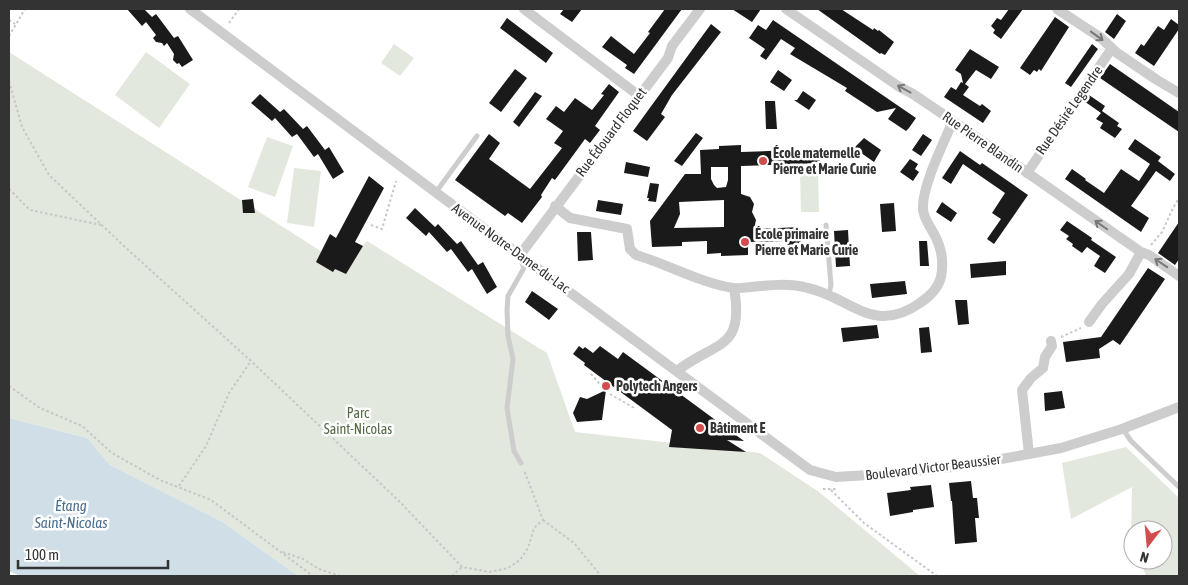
<svg xmlns="http://www.w3.org/2000/svg" width="1188" height="585" font-family="'Asap Condensed',sans-serif">
  <style>
    .green { fill: #e2e8dd }
    .water { fill: #d0dee8 }
    .building { fill: #1a1a1a; fill-rule: evenodd }
    .lines { fill: none; stroke-linecap: round; stroke-linejoin: round }
    .path { stroke: #c7c7c7; stroke-width: 2; stroke-dasharray: 2.5 2.5; stroke-linecap: butt }
    .service { stroke: #cdcdcd; stroke-width: 5 }
    .minor { stroke: #cdcdcd; stroke-width: 10 }
    .oneway { stroke: #787878 }
    .poi-dot { fill: #d24d4e; stroke: #fff; stroke-width: 2 }
    .labels { text-anchor: middle; dominant-baseline: central; stroke-width: 5; stroke-linejoin: round; paint-order: stroke }
    .street-label { font-size: 14px; fill: #333; stroke: #fff }
    .poi-label { font-size: 14px; font-weight: bold; fill: #333; stroke: #fff; text-anchor: start }
    .park-label { font-size: 14px; fill: #546a45; stroke: #fff }
    .water-label { font-size: 15px; font-style: italic; fill: #496e8d; stroke: #fff }
  </style>
  <rect width="100%" height="100%" fill="#fff"/>
  <path class="green" d="M394,44L414,58L400,76L381,63Z
    M9,52L344,266L367,241L547,353L575,432L760,453L819,492L920,576H298L221,521L110,465L87,438L9,418Z
    M146,52L190,84L159,128L115,95Z
    M267,137L293,146L275,197L248,187Z
    M294,168L321,171L314,227L287,223Z
    M818,172L819,212H801L800,173Z
    M1126,447L1179,498V576H1146L1140,560H1163V530H1133V544L1131,538L1132,487L1071,519L1062,463Z"/>
  <path class="water" d="M9,418L87,438L110,465L221,521L298,576H20L9,571Z"/>
  <path class="building" d="M127,9H144L152,17L156,14L174,38L178,36L193,60L182,67L179,63L177,64L173,60L174,54L167,43L164,46L162,43L156,42L153,38L156,35L146,22L142,26Z
    M564,9H582L572,22L560,14Z
    M665,9H682L634,74L625,68L627,65L602,47L611,36L634,54L650,33L648,32Z
    M732,9H761L752,22Z
    M817,9H841L873,30L874,28L878,31L879,30L894,42L885,55L881,53L880,54Z
    M1009,9H1023L1001,39L993,33L995,30L991,26L997,18L1001,20Z
    M1117,14L1126,21L1114,39L1105,32Z
    M1055,17L1069,27L1041,71L1039,69L1037,72L1034,70L1030,75L1020,68Z
    M507,18L553,53L546,63L500,28Z
    M1171,19L1179,25V29L1154,66L1135,53L1141,44L1144,46L1158,26L1164,30Z
    M773,20L916,118L909,128L906,131L888,119L896,108L877,112L845,91L847,88L790,54L795,48L781,39L766,60L760,56L765,49L749,38L758,25L766,30Z
    M711,24L721,32L672,95L661,114L665,117L647,141L633,131Z
    M1092,44L1098,49L1071,87L1065,83Z
    M970,49L999,67L991,79L976,70L965,84L969,87L963,95L980,106L982,104L991,111L983,123L944,97L951,87L956,90L961,82L963,83L961,74L955,70Z
    M1110,64L1179,112V132L1100,78Z
    M515,69L527,78L501,112L489,103Z
    M778,70L792,80L784,91L770,82Z
    M609,84L619,92L595,126L600,130L590,143L585,139L555,180L552,178L541,195L542,197L522,223L508,213L505,216L455,180L489,134L500,143L489,159L530,189L562,148L554,143L563,131L546,119L556,106L564,112L575,98L592,110L604,95L601,94Z
    M803,91L816,100L809,110L794,100H797Z
    M535,92L542,96L519,127L513,122Z
    M260,94L280,112L284,109L303,129L307,126L325,150L329,147L344,172L333,179L318,154L314,157L297,134L292,137L275,118L272,121L251,103Z
    M1089,95L1105,106L1102,111L1119,123L1117,126L1122,129L1115,138L1100,128L1103,123L1096,119L1101,113L1084,101Z
    M765,101H775L777,129H766Z
    M696,133L703,138L682,166L674,161Z
    M923,134L932,140L921,156L912,150Z
    M864,138L881,150L874,162L854,148Z
    M1135,139L1161,157L1158,161L1175,174L1170,181L1156,171L1131,206L1149,218L1141,232L1065,179L1072,169L1086,179L1085,180L1104,193L1121,169L1139,181L1150,164L1128,149Z
    M741,145V152L820,149V163L741,166V194L750,197L754,204L752,212L756,220L754,229L800,227L801,244L787,245V241L748,242V255L721,256V253L707,254V241L682,242V246L652,247L650,221L685,174H701L700,150L719,149V146ZM711,167H728V180L726,187L717,188L714,185L711,179ZM724,200V227L674,228L680,214L679,202Z
    M960,151L980,165L982,163L1028,195L994,244L987,239L1001,219L992,213L1005,193L963,164L951,184L942,178Z
    M910,159L918,164L915,169L919,172L913,181L900,172Z
    M626,162L650,167L648,177L624,173Z
    M369,176L384,188L355,242L363,246L346,274L335,269L333,272L316,262L330,234L336,238Z
    M650,183L659,184L656,202L648,201L649,198H647Z
    M253,199L255,213H243L242,200Z
    M598,200L623,204L621,215L596,211Z
    M942,202L957,213L951,222L936,212Z
    M894,203L896,231L882,232L880,204Z
    M415,208L435,227L438,224L457,244L461,241L478,265L483,262L497,287L487,294L472,269L468,272L451,249L447,252L429,232L426,236L406,218Z
    M1067,221L1092,238L1091,240L1116,257L1105,273L1094,266L1100,256L1087,247L1082,253L1072,246L1073,244L1066,239L1069,236L1060,230Z
    M1179,222V259L1175,265L1158,253Z
    M848,230L850,266L836,267L834,231Z
    M577,232H591L593,260L578,261Z
    M919,241H927L929,266H920Z
    M1006,261V275L971,278L970,264Z
    M1148,268L1165,279L1120,345L1113,340L1099,349L1100,358L1066,362L1063,342L1101,337Z
    M905,281L907,294L872,298L870,284Z
    M532,291L558,309L549,320L525,302Z
    M955,300H967L969,324L958,325Z
    M877,325L879,338L843,342L841,328Z
    M929,327L932,352L921,353L919,328Z
    M579,346L583,349L585,347L593,353L600,346L618,359L623,352L744,441L727,440L746,452L669,447L672,430L584,365L585,363L573,354Z
    M606,390L602,420L577,422L573,413L580,397L587,399Z
    M1062,391L1065,408L1045,411L1044,393Z
    M971,481L973,498H977L979,518H975L977,542L955,544L952,501H951L949,483Z
    M931,485L934,507L913,510V512L890,516L887,493L911,490L910,487Z"/>
  <g class="lines">
    <path class="path" d="M9,20L15,24
      M229,23L239,9
      M9,36L25,9
      M9,81L22,127L49,175L125,247L251,361L400,502L462,567L490,572L508,568L520,560L528,548L534,528L543,520L524,470
      M9,189L30,210L101,225
      M371,225L382,229L396,181
      M1151,245L1162,232L1173,208L1179,198
      M1061,337L1081,328
      M591,374L605,390
      M9,386L40,408L82,426L112,453L160,480L211,500L313,576
      M610,394L636,409
      M179,486L206,446L229,393L251,361
      M823,489H836
      M831,490L864,523L937,576
      M543,520L574,543L601,576
      M283,552L303,559L319,569L340,576
      M452,576L462,567"/>
    <path class="service" d="M436,192L477,136
      M826,225L831,285L829,294
      M520,258L524,268L508,296L507,310L508,336L513,359L507,408L514,451L521,463
      M1123,429L1131,441L1179,487"/>
    <path class="minor" d="M190,9L537,268L810,470L836,477L885,474L952,467L1007,458L1061,448L1122,429L1179,407
      M524,9L638,95
      M786,9L898,86L913,94L953,121L1141,252L1149,255L1179,276
      M1057,9L1101,38L1117,53L1157,80L1179,93
      M1027,173L1112,48
      M555,206L570,218L627,229L630,249L636,255C667,264 701,283 733,288C739,289 746,287 751,287C770,285 789,283 808,288C850,297 873,336 920,303C929,297 938,289 941,277C944,261 942,248 934,234C930,226 924,219 923,210C921,188 944,142 953,121
      M520,255L668,58L672,46L700,9
      M1089,322L1102,304L1129,274L1141,252
      M677,371C715,341 745,351 734,288
      M1029,454L1022,390L1031,378L1043,368L1045,357L1052,346L1051,341"/>
  </g>
  <defs><path id="oneway-shaft" d="M-6 0H5M1.5-3L5.5 0L1.5 3" fill="none" stroke-width="1.6" stroke-linecap="round" stroke-linejoin="round" transform="scale(1.25)"/></defs>
  <g class="oneway">
    <use href="#oneway-shaft" transform="translate(1097 36) rotate(36)"/>
    <use href="#oneway-shaft" transform="translate(904 89) rotate(-151)"/>
    <use href="#oneway-shaft" transform="translate(1101 225) rotate(-145)"/>
    <use href="#oneway-shaft" transform="translate(1161 263) rotate(-146)"/>
  </g>
  <g class="poi-dot">
    <circle cx="763" cy="161" r="5"/>
    <circle cx="745" cy="242" r="5"/>
    <circle cx="606" cy="386" r="5"/>
    <circle cx="700" cy="428" r="5"/>
  </g>
  <g class="labels">
    <g class="street-label">
      <text transform="translate(1069 110) rotate(-55)">Rue Désiré Legendre</text>
      <text transform="translate(611 132) rotate(-53)">Rue Édouard Floquet</text>
      <text transform="translate(983 142) rotate(35)">Rue Pierre Blandin</text>
      <text transform="translate(511 248) rotate(36)">Avenue Notre-Dame-du-Lac</text>
      <text transform="translate(933 467) rotate(-7)">Boulevard Victor Beaussier</text>
    </g>
    <g class="poi-label">
      <text x="773" y="153">École maternelle<tspan x="773" dy="16">Pierre et Marie Curie</tspan></text>
      <text x="755" y="234">École primaire<tspan x="755" dy="16">Pierre et Marie Curie</tspan></text>
      <text x="616" y="386">Polytech Angers</text>
      <text x="710" y="428">Bâtiment E</text>
    </g>
    <g class="park-label">
      <text x="358" y="413">Parc<tspan x="358" dy="16">Saint-Nicolas</tspan></text>
    </g>
    <g class="water-label">
      <text x="71" y="505">Étang<tspan x="71" dy="17">Saint-Nicolas</tspan></text>
    </g>
  </g>
  <rect width="1188" height="585" fill="none" stroke="#333333" stroke-width="20"/>
  <g transform="translate(1148 545) rotate(196)"><circle r="24" fill="#ffffff" stroke="#adadad"/>
  <path d="M0-4L9 19L0 12L-9 19Z" fill="#d24d4e"/>
  <text y="-8" font-size="14" font-weight="bold" text-anchor="middle" fill="#333333">N</text>
  </g>
  <path d="M18 560v8h150v-8" fill="none" stroke="#333333" stroke-width="2.5"/>
  <text x="25" y="560" font-size="15" fill="#333333" stroke="#ffffff" stroke-width="4" paint-order="stroke">100 m</text>
</svg>
